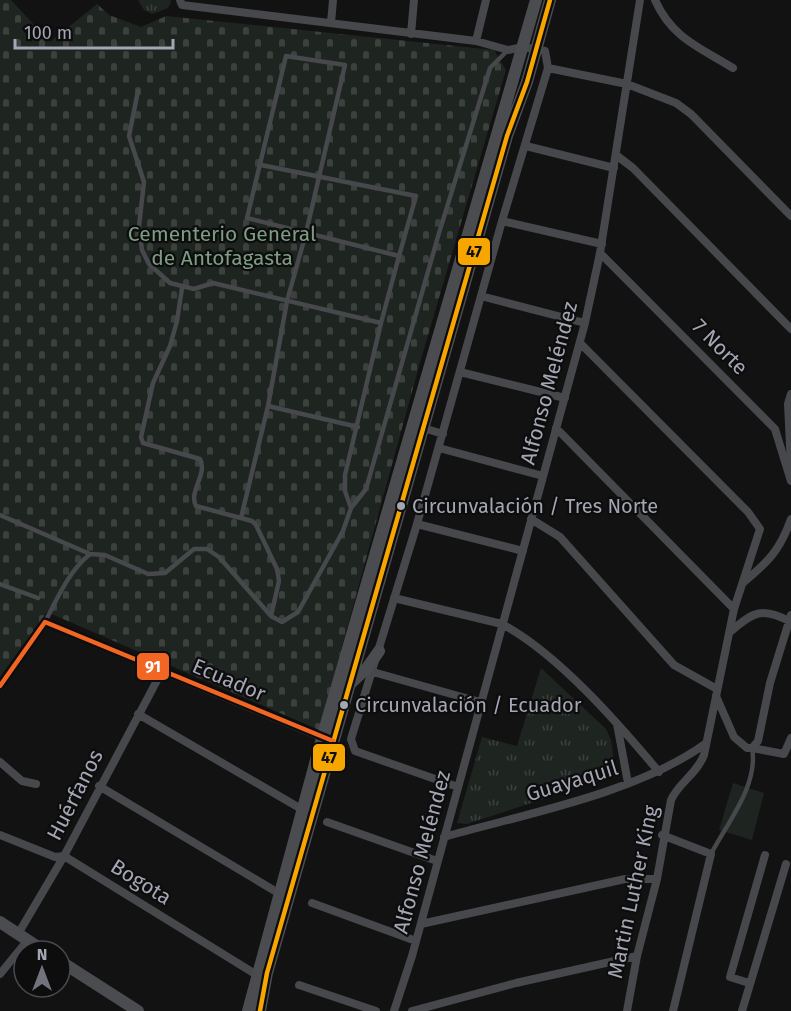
<svg xmlns="http://www.w3.org/2000/svg" width="791" height="1011" font-family="'Fira Sans',sans-serif">
  <style>
    .cemetery { fill: url(#cemetery-stones) }
    .park { fill: url(#park-tufts) }
    .garden { fill: #1e2420 }
    .lines { fill: none; stroke-linecap: round; stroke-linejoin: round }
    .lane { stroke: #47484b; stroke-width: 4.5 }
    .street { stroke: #47484b; stroke-width: 8 }
    .secondary { stroke: #4b4c4f; stroke-width: 12 }
    .bus-1-casing { stroke: #0d0d0e; stroke-width: 9 }
    .bus-2-casing { stroke: #0d0d0e; stroke-width: 9 }
    .bus-1 { stroke: #f7a600; stroke-width: 4.5 }
    .bus-2 { stroke: #f26522; stroke-width: 4.5 }
    .bus-dot { fill: #a4a6b3; stroke: #0d0d0e; stroke-width: 2 }
    .labels { text-anchor: middle; dominant-baseline: central; stroke-width: 4.5; stroke-linejoin: round; paint-order: stroke }
    .bus-label { font-size: 20px; fill: #a4a6b3; stroke: #0d0d0e; text-anchor: start }
    .park-label { font-size: 21px; fill: #7c9d82; stroke: #0d0d0e }
    .street-label { font-size: 21px; fill: #a4a6b3; stroke: #0d0d0e }
    .line-badge { stroke: #0d0d0e; stroke-width: 2 }
    .badge-label { font-size: 16px; text-anchor: middle; font-weight: bold; fill: #fff }
    .pale-badge-label { font-size: 16px; text-anchor: middle; font-weight: bold; fill: #111 }
  </style>
  <defs>
    <pattern id="cemetery-stones" width="16" height="16" patternUnits="userSpaceOnUse" patternTransform="scale(1.5)"><rect width="16" height="16" fill="#1e2420"/><path d="M2 7V4a2 2 0 0 1 4 0v3zM10 15v-3a2 2 0 0 1 4 0v3z" fill="#3c413e"/></pattern>
    <pattern id="park-tufts" width="24" height="20" patternUnits="userSpaceOnUse" patternTransform="scale(1.5)"><rect width="24" height="20" fill="#1e2420"/><path d="M3 7l-1-3M5 7V3M7 7l1-3M15 17l-1-3M17 17v-4M19 17l1-3" fill="none" stroke="#3c413e"/></pattern>
  </defs>
  <rect width="100%" height="100%" fill="#121213"/>
  <path class="cemetery" d="M0,0H11L50,42L97,4L109,15L141,27L166,16L494,50L506,70L421,359L319,730L47,612L0,677Z"/>
  <path class="park" d="M138,0H170L171,2L168,8L152,14L144,10Z
    M541,668L606,729L611,740L615,769L611,777L467,824L457,823L482,737L517,746Z"/>
  <path class="garden" d="M733,783L764,793L752,840L719,830Z"/>
  <g class="lines">
    <path class="lane" d="M138,91L129,136L144,182L139,226L142,250L149,264L170,283L194,289L213,283L381,323L399,256
      M182,288L177,321L170,346L153,383L141,437L143,443L200,459C208,474 188,492 196,506L252,521L256,525L277,569L279,581L271,616
      M268,406L358,427
      M351,508L366,489L439,233L490,68L508,50
      M0,515L90,554
      M241,518L268,406L287,301L306,233L345,65L286,56L247,218L399,256L416,196L261,165
      M0,584L38,598
      M45,622C58,597 69,571 90,554L105,555L148,574L165,573L194,549H207L219,557L271,616L282,622L298,612L343,531L351,508L345,491V475L381,323
      M711,854C727,823 759,785 752,748"/>
    <path class="street" d="M180,0L182,5L476,41L508,50L523,47L545,51L548,68L627,84L676,103L691,114L791,216
      M655,0C672,38 699,47 733,68
      M331,23L333,0
      M411,34L414,0
      M476,41L486,0
      M526,146L614,168
      M616,155L633,168L791,329
      M502,221L602,244
      M600,253L775,429L791,481
      M481,296L585,323
      M580,343L748,512L760,529L734,609L704,755C696,775 679,782 671,800L657,879L637,956L627,1011
      M460,372L565,398
      M791,394L788,404L791,466
      M420,427L443,434
      M556,428L734,609
      M439,448L543,476
      M531,519L560,537L674,665L717,689
      M417,524L523,551
      M744,582C769,561 780,550 791,519
      M394,598L502,624C558,654 618,723 659,772
      M730,632C754,611 762,607 791,622
      M373,672L480,702
      M0,686L45,622L326,739
      M716,696L734,737L747,748H752L758,741L770,683L791,615
      M138,714L303,810
      M617,724L628,783
      M752,748L784,754L791,738
      M0,762L22,781L36,784
      M99,786L280,894
      M458,787L355,751L351,739L417,524L502,221L548,68
      M327,822L437,861
      M0,835L55,857L64,856L257,975
      M662,835L711,854L673,1011
      M444,837C525,814 637,793 705,744
      M312,903L416,941
      M421,924L625,879H657
      M18,934L64,856L162,671
      M0,974L27,941
      M749,983L730,977L765,855
      M299,985L376,1011
      M394,1011L412,956L585,323L600,253L640,0
      M412,1011L516,983L637,956
      M742,1011L786,864"/>
    <path class="secondary" d="M349,685L367,668L379,651
      M0,922L44,951
      M60,961L138,1011
      M248,1011L322,738L536,0
      M260,1011L267,973L507,136L527,82L550,0"/>
    <defs>
      <path id="bus-1" d="M260,1011L267,973L507,136L527,82L550,0"/>
      <path id="bus-2" d="M0,686L45,622L333,741"/>
    </defs>
    <use href="#bus-1" class="bus-1-casing"/>
    <use href="#bus-2" class="bus-2-casing"/>
    <use href="#bus-1" class="bus-1"/>
    <use href="#bus-2" class="bus-2"/>
  </g>
  <g class="bus-dot">
    <circle cx="401" cy="506" r="5"/>
    <circle cx="344" cy="705" r="5"/>
  </g>
  <g class="labels">
    <g class="bus-label">
      <text x="412" y="506">Circunvalación / Tres Norte</text>
      <text x="355" y="705">Circunvalación / Ecuador</text>
    </g>
    <g class="park-label">
      <text x="222" y="234">Cementerio General<tspan x="222" dy="24">de Antofagasta</tspan></text>
    </g>
    <g class="street-label">
      <text transform="translate(720 347) rotate(45)">7 Norte</text>
      <text transform="translate(549 383) rotate(-75)">Alfonso Meléndez</text>
      <text transform="translate(229 680) rotate(23)">Ecuador</text>
      <text transform="translate(572 781) rotate(-17)">Guayaquil</text>
      <text transform="translate(75 795) rotate(-63)">Huérfanos</text>
      <text transform="translate(422 852) rotate(-75)">Alfonso Meléndez</text>
      <text transform="translate(141 882) rotate(32)">Bogota</text>
      <text transform="translate(633 892) rotate(-78)">Martin Luther King</text>
    </g>
  </g>
  <g class="line-badge">
    <rect x="457" y="237" width="34" height="29" rx="6" fill="#f7a600"/>
    <rect x="136" y="652" width="34" height="29" rx="6" fill="#f26522"/>
    <rect x="312" y="743" width="34" height="29" rx="6" fill="#f7a600"/>
  </g>
  <g class="badge-label">
    <text x="153" y="672">91</text>
  </g>
  <g class="pale-badge-label">
    <text x="474" y="257">47</text>
    <text x="329" y="763">47</text>
  </g>
  <g transform="translate(42 969)"><circle r="28" fill="#0d0d0e" stroke="#494a50" stroke-width="1.5"/>
  <path d="M0-4.5L10 22L0 15L-10 22Z" fill="#71727b"/>
  <text y="-9" font-size="16" font-weight="bold" text-anchor="middle" fill="#a4a6b3">N</text>
  </g>
  <path d="M15 39v9h158v-9" fill="none" stroke="#a4a6b3" stroke-width="3"/>
  <text x="24" y="39" font-size="18" fill="#a4a6b3" stroke="#0d0d0e" stroke-width="4.5" paint-order="stroke">100 m</text>
</svg>
